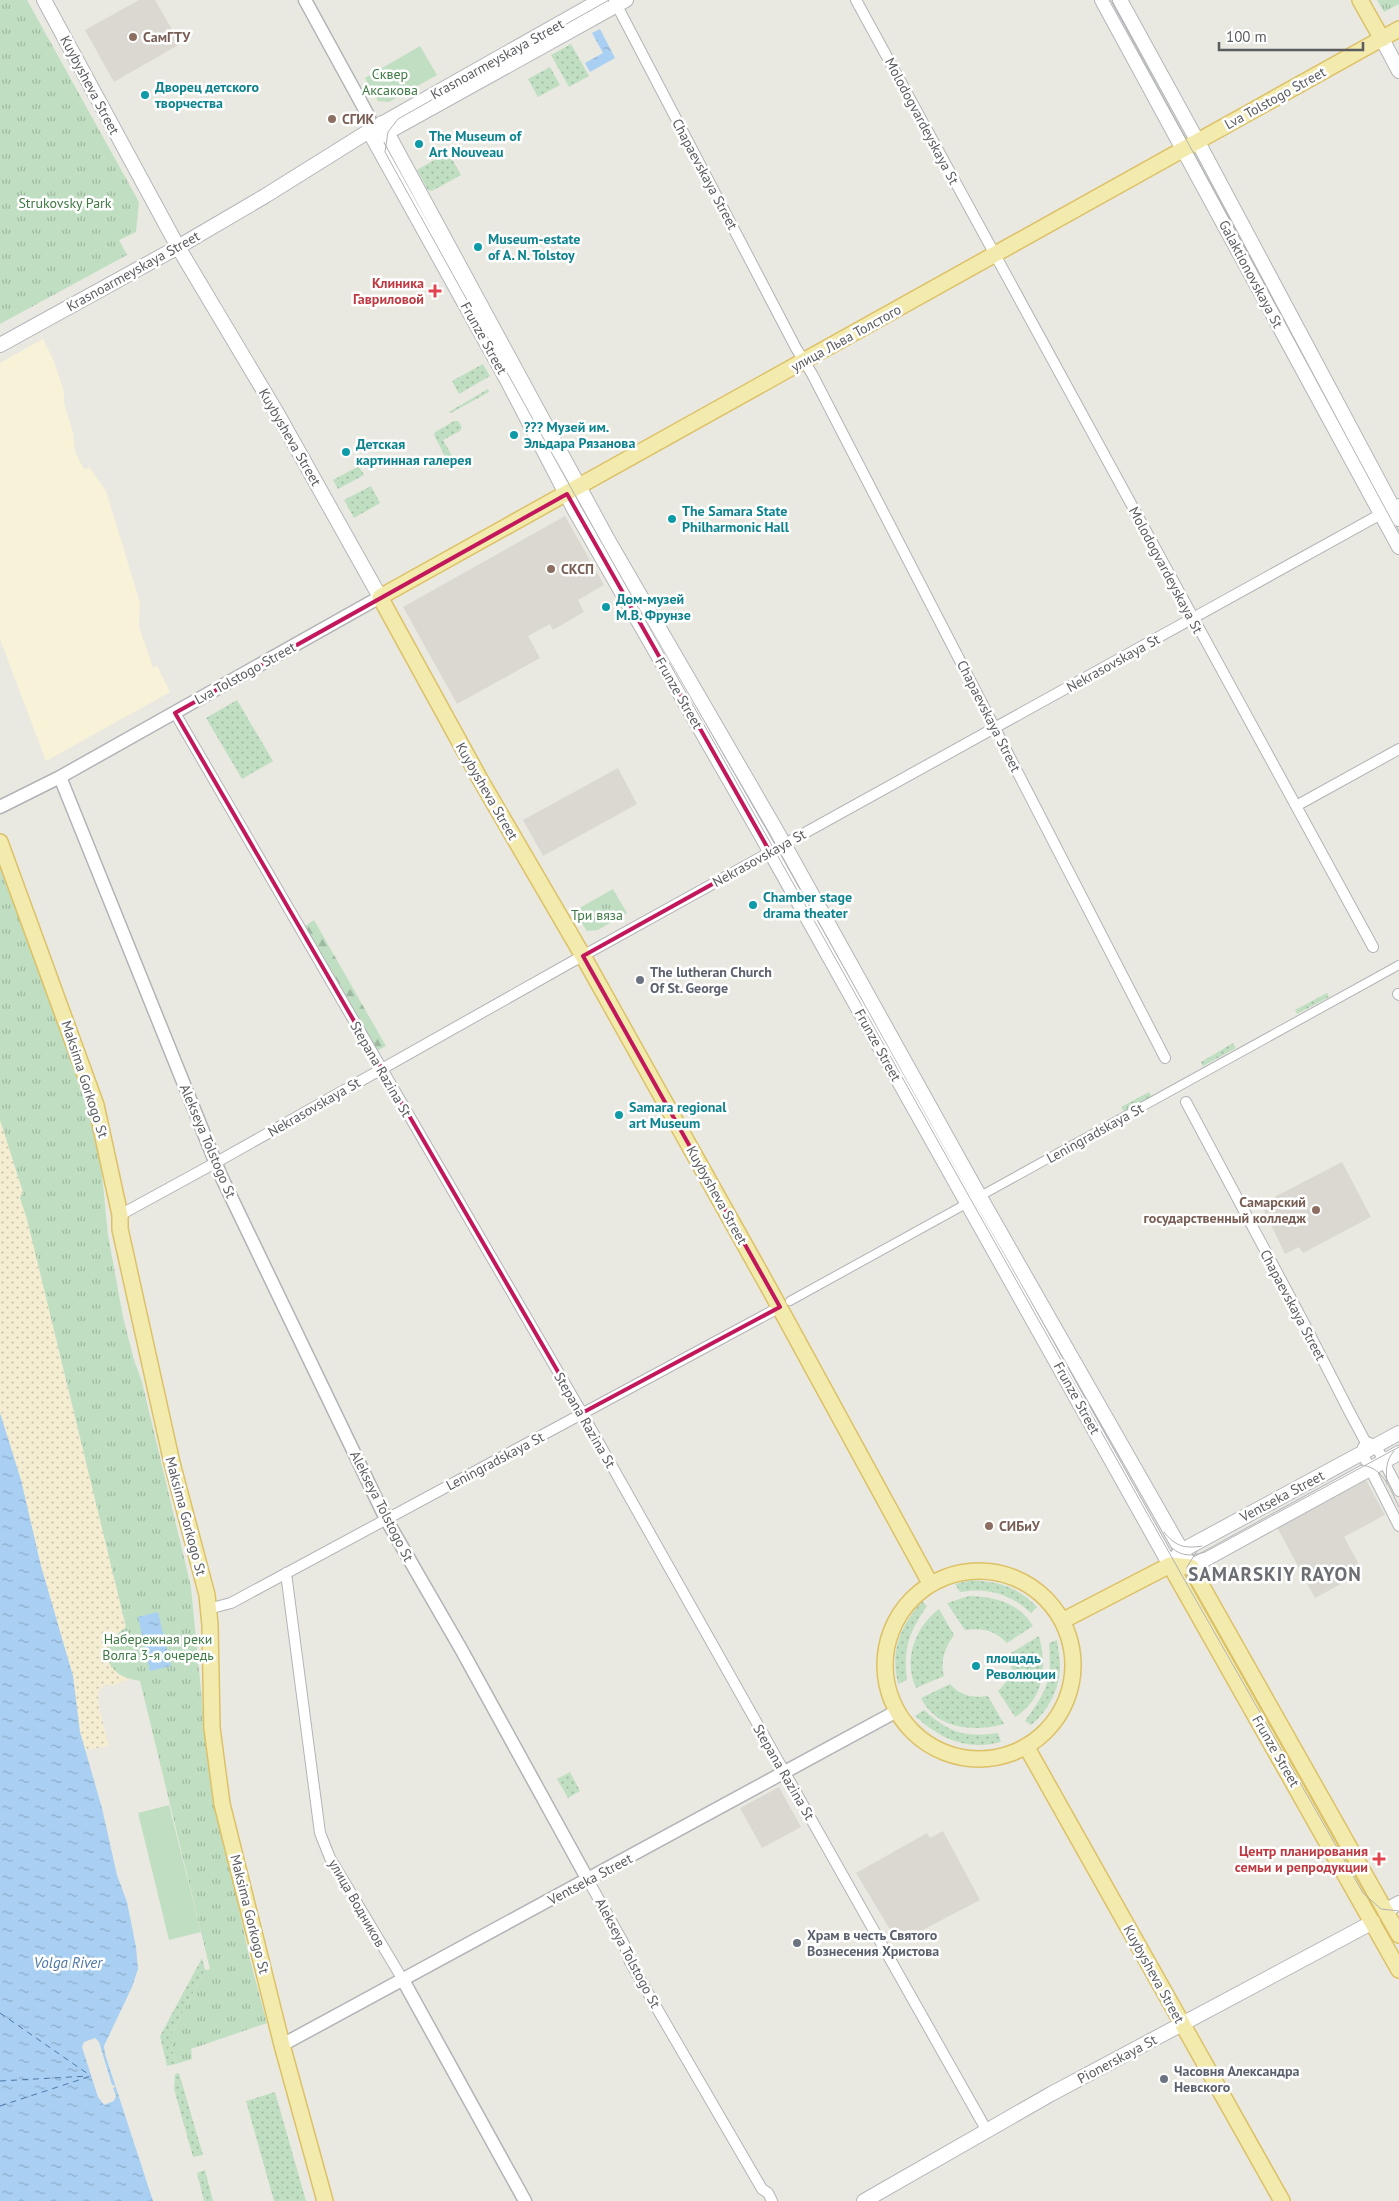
<svg xmlns="http://www.w3.org/2000/svg" width="1399" height="2201" font-family="'PT Sans',sans-serif">
  <style>
    .commercial { fill: #f8f2d8 }
    .education { fill: #dad8d0 }
    .grass { fill: url(#grass-dots) }
    .forest { fill: url(#forest-firs) }
    .sand { fill: url(#sand-dots) }
    .park { fill: url(#park-tufts) }
    .garden { fill: #c0dfc2 }
    .water { fill: url(#water-ripples) }
    .pier { fill: #eae9e1 }
    .lines { fill: none; stroke-linecap: round; stroke-linejoin: round }
    .ferry { stroke: #4d77aa; stroke-width: 1; stroke-dasharray: 6 5; stroke-linecap: butt }
    .pedestrian-casing { stroke: #b2b3b7; stroke-width: 10 }
    .minor-casing { stroke: #b2b3b7; stroke-width: 12 }
    .tertiary-casing { stroke: #b2b3b7; stroke-width: 15 }
    .secondary-casing { stroke: #b3b5ba; stroke-width: 16 }
    .primary-casing { stroke: #ddc167; stroke-width: 18 }
    .pedestrian { stroke: #fff; stroke-width: 8 }
    .minor { stroke: #fff; stroke-width: 10 }
    .tertiary { stroke: #fff; stroke-width: 12 }
    .secondary { stroke: #fff; stroke-width: 14 }
    .primary { stroke: #f3ebad; stroke-width: 15 }
    .tram { stroke: #b1b2b2; stroke-width: 1 }
    .marked { fill: none; stroke: #c2185b; stroke-width: 4; stroke-linejoin: round }
    .education-dot { fill: #8d6e63; stroke: #fff; stroke-width: 2 }
    .culture-dot { fill: #0f9aa8; stroke: #fff; stroke-width: 2 }
    .health-dot { fill: #e0444e; stroke: #fff; stroke-width: 2 }
    .worship-dot { fill: #6b7280; stroke: #fff; stroke-width: 2 }
    .labels { text-anchor: middle; dominant-baseline: central; stroke-width: 5; stroke-linejoin: round; paint-order: stroke }
    .education-label { font-size: 14px; font-weight: bold; fill: #785e54; stroke: #fff; text-anchor: start }
    .street-label { font-size: 14px; fill: #5a5c60; stroke: #fff }
    .park-label { font-size: 14px; fill: #3e7a43; stroke: #fff }
    .culture-label { font-size: 14px; font-weight: bold; fill: #0d838f; stroke: #fff; text-anchor: start }
    .health-label { font-size: 14px; font-weight: bold; fill: #be3a42; stroke: #fff; text-anchor: end }
    .worship-label { font-size: 14px; font-weight: bold; fill: #5b616d; stroke: #fff; text-anchor: start }
    .water-label { font-size: 15px; font-style: italic; fill: #4d77aa; stroke: #fff }
    .district-label { font-size: 19px; font-weight: bold; letter-spacing: 1px; fill: #6b6e72; stroke: #fff }
  </style>
  <defs>
    <pattern id="grass-dots" width="8" height="8" patternUnits="userSpaceOnUse" patternTransform="scale(1.25)"><rect width="8" height="8" fill="#c0dfc2"/><path d="M2 2h.1M6 6h.1" fill="none" stroke="#9fb8a1" stroke-width="1.8" stroke-linecap="round"/></pattern>
    <pattern id="forest-firs" width="22" height="20" patternUnits="userSpaceOnUse" patternTransform="scale(1.25)"><rect width="22" height="20" fill="#c0dfc2"/><path d="M5 1l3.5 6h-7zM16 11l3.5 6h-7z" fill="#9fb8a1"/></pattern>
    <pattern id="sand-dots" width="8" height="8" patternUnits="userSpaceOnUse" patternTransform="scale(1.25)"><rect width="8" height="8" fill="#f4edd2"/><path d="M2 2h.1M6 6h.1" fill="none" stroke="#c9c3ae" stroke-width="1.8" stroke-linecap="round"/></pattern>
    <pattern id="park-tufts" width="24" height="20" patternUnits="userSpaceOnUse" patternTransform="scale(1.25)"><rect width="24" height="20" fill="#c0dfc2"/><path d="M3 7l-1-3M5 7V3M7 7l1-3M15 17l-1-3M17 17v-4M19 17l1-3" fill="none" stroke="#9fb8a1"/></pattern>
    <pattern id="water-ripples" width="26" height="14" patternUnits="userSpaceOnUse" patternTransform="scale(1.25)"><rect width="26" height="14" fill="#a9d0f3"/><path d="M2 4q2-2 4 0t4 0M15 11q2-2 4 0t4 0" fill="none" stroke="#8dacc8"/></pattern>
  </defs>
  <rect width="100%" height="100%" fill="#eae9e1"/>
  <path class="commercial" d="M43,339L53,359L64,392V403L73,433L75,452L84,469L90,468L106,491L140,603L139,627L153,668L157,666L170,692L46,761L0,639V363Z"/>
  <path class="education" d="M139,0H155L180,44L114,82L85,30Z
    M565,516L604,585L578,600L584,612L553,630L550,624L528,636L540,658L457,704L403,607Z
    M618,768L637,804L543,856L523,820Z
    M1342,1162L1371,1217L1303,1253L1299,1247L1285,1254L1261,1204Z
    M1366,1480L1385,1515L1344,1537L1363,1572L1315,1598L1277,1527Z
    M779,1787L801,1827L762,1848L740,1808Z
    M943,1831L980,1900L898,1943L856,1873L927,1833L930,1838Z"/>
  <path class="grass" d="M571,44L589,76L569,87L551,55Z
    M550,67L560,85L538,97L528,79Z
    M448,152L461,175L432,191L428,190L417,170Z
    M483,364L490,376L459,394L452,381Z
    M488,389L489,392L451,413L449,412Z
    M454,421H458L462,427L460,431L443,440L454,459L448,462L434,435L435,432Z
    M359,466L364,475L338,489L333,480Z
    M371,486L380,503L354,518L344,500Z
    M237,700L273,761L242,779L206,718Z
    M1327,993L1329,997L1297,1014L1295,1010Z
    M1233,1043L1236,1048L1203,1066L1201,1062Z
    M1149,1092L1152,1097L1124,1112L1121,1107Z
    M971,1580C1000,1582 1016,1586 1037,1607L1031,1613C1011,1594 987,1587 960,1592L955,1584Z
    M969,1596C995,1597 1018,1602 1033,1626L1007,1643C994,1630 983,1628 965,1630L947,1603Z
    M922,1601L927,1606C909,1632 903,1648 907,1680L898,1684C890,1649 900,1627 922,1601Z
    M939,1609L954,1635C945,1648 940,1660 944,1676L916,1688C903,1660 915,1627 939,1609Z
    M1039,1636C1047,1667 1045,1698 1015,1717L998,1691C1010,1680 1013,1669 1011,1653Z
    M1057,1640C1058,1649 1060,1658 1060,1667C1060,1688 1047,1713 1031,1725L1025,1721C1047,1691 1052,1681 1049,1643Z
    M950,1684C961,1696 972,1698 988,1696L1004,1724C974,1732 937,1730 921,1698Z
    M924,1710C948,1732 965,1738 998,1733L1001,1742C966,1751 941,1739 915,1716Z
    M570,1772L580,1791L568,1798L557,1779Z
    M202,1958L205,1970L172,2033V2048L176,2064L167,2066L160,2036Z
    M179,2073L203,2155L193,2157L174,2089L175,2074Z
    M275,2092L306,2201H274L246,2101Z
    M205,2170L213,2201H204L197,2173Z"/>
  <path class="forest" d="M314,920L386,1046L375,1052L304,927Z"/>
  <path class="sand" d="M0,1120L23,1192L20,1198L27,1219L126,1627L117,1633L107,1652L101,1654L102,1662L108,1661L118,1674L129,1679L115,1685H104L98,1692L99,1708L109,1746L85,1750L80,1732L73,1676L41,1566L21,1480L0,1413Z"/>
  <path class="park" d="M0,0H27L139,202L136,232L119,240L127,255L0,324Z
    M1377,0H1399V4L1384,12Z
    M0,861L91,1110L99,1144L108,1235L123,1317L134,1360L142,1382L191,1587L208,1762L249,1956L267,2023L191,2049L192,2059L176,2064L172,2048V2033L205,1970L210,1969L140,1681C104,1676 96,1648 126,1627L27,1219L20,1198L23,1192L0,1120Z
    M613,889L627,913L598,930L587,931L574,911Z"/>
  <path class="garden" d="M420,46L437,75L389,102L378,101L365,78Z
    M169,1805L201,1932L169,1940L138,1813Z"/>
  <path class="water" d="M600,29L615,58L590,72L585,63L603,53L592,33Z
    M0,1413L21,1480L41,1566L73,1676L80,1732L102,1808L117,1875L127,1902L136,1947L138,1969L132,1987L104,2046L105,2054L153,2201H0Z
    M158,1612L171,1666L150,1671L138,1617Z"/>
  <path class="pier" d="M95,2038L99,2042L112,2085H114L115,2087L113,2088L116,2096L114,2101L104,2105L98,2097L82,2047L84,2042Z"/>
  <g class="lines">
    <path class="ferry" d="M0,2013L91,2076
      M0,2081L88,2076
      M0,2106L91,2076"/>
    <defs>
      <path id="pedestrian" d="M790,1301L1399,965"/>
      <path id="minor" d="M614,0L796,348L812,374L1165,1058
        M856,0L1373,947
        M175,713L582,1413L987,2131
        M1296,806L1399,749
        M1398,994L1399,995
        M1186,1102L1305,1325L1349,1411L1365,1441L1376,1446L1399,1491
        M120,1215L215,1163L568,964L1399,504
        M1363,1447L1362,1453L1399,1526
        M286,1573L320,1833L330,1858L403,1980
        M208,1609L231,1603L780,1307
        M588,1880L624,1944L630,1962L762,2189L768,2193L772,2201"/>
      <path id="tertiary" d="M305,0L369,117V131
        M60,777L221,1176L386,1519L461,1649L588,1880
        M0,807L60,777L380,597
        M403,1980L525,2201
        M282,2045L897,1711"/>
      <path id="secondary" d="M44,0L178,247L277,413L380,597
        M1102,0L1399,547
        M1120,0L1198,142L1399,519
        M1382,39L1399,71
        M382,123L608,540L775,828L980,1197L1191,1567L1399,1453
        M369,131L506,378L574,509L761,835L1170,1565L1181,1551L1399,1433
        M379,137L626,0
        M0,345L178,247L265,196L369,131L601,0
        M1385,1911L1399,1903
        M864,2201L1051,2094L1373,1922"/>
      <path id="primary" d="M1360,0L1382,39
        M0,842L96,1105L120,1215V1229L172,1463L207,1595L210,1625L212,1728L222,1804L282,2045L325,2201
        M1170,1565L1399,1970
        M885 1665a94 94 0 1 1 188 0a94 94 0 1 1-188 0Z
        M930,1583L770,1290L583,956L481,781L380,597L1399,29
        M1062,1621L1170,1565L1191,1567L1399,1935
        M1026,1746L1282,2201"/>
    </defs>
    <use href="#pedestrian" class="pedestrian-casing"/>
    <use href="#minor" class="minor-casing"/>
    <use href="#tertiary" class="tertiary-casing"/>
    <use href="#secondary" class="secondary-casing"/>
    <use href="#primary" class="primary-casing"/>
    <use href="#pedestrian" class="pedestrian"/>
    <use href="#minor" class="minor"/>
    <use href="#tertiary" class="tertiary"/>
    <use href="#secondary" class="secondary"/>
    <use href="#primary" class="primary"/>
    <path class="tram" d="M609,0L398,119L388,132L385,152L566,479L1184,1579L1363,1893L1381,1909L1399,1911
      M1109,0L1198,161L1399,534
      M1360,1465C1383,1466 1390,1489 1399,1507
      M1387,1484C1386,1472 1385,1461 1394,1451
      M1164,1532C1175,1546 1184,1549 1202,1546
      M1172,1548C1182,1557 1193,1556 1205,1552L1399,1447
      M1188,1583L1187,1567L1197,1551"/>
  </g>
  <path class="marked" d="M567,494L770,852L583,956L780,1307L582,1413L175,713Z"/>
  <g class="education-dot">
    <circle cx="133" cy="37" r="5"/>
    <circle cx="332" cy="119" r="5"/>
    <circle cx="551" cy="569" r="5"/>
    <circle cx="1316" cy="1210" r="5"/>
    <circle cx="989" cy="1526" r="5"/>
  </g>
  <g class="culture-dot">
    <circle cx="145" cy="95" r="5"/>
    <circle cx="419" cy="144" r="5"/>
    <circle cx="478" cy="247" r="5"/>
    <circle cx="514" cy="435" r="5"/>
    <circle cx="346" cy="452" r="5"/>
    <circle cx="672" cy="519" r="5"/>
    <circle cx="606" cy="607" r="5"/>
    <circle cx="753" cy="905" r="5"/>
    <circle cx="619" cy="1115" r="5"/>
    <circle cx="976" cy="1666" r="5"/>
  </g>
  <g class="health-dot">
    <path d="M432.5 283.5h5v5h5v5h-5v5h-5v-5h-5v-5h5z"/>
    <path d="M1376.5 1851.5h5v5h5v5h-5v5h-5v-5h-5v-5h5z"/>
  </g>
  <g class="worship-dot">
    <circle cx="640" cy="980" r="5"/>
    <circle cx="797" cy="1943" r="5"/>
    <circle cx="1164" cy="2079" r="5"/>
  </g>
  <g class="labels">
    <g class="education-label">
      <text x="143" y="37">СамГТУ</text>
      <text x="342" y="119">СГИК</text>
      <text x="561" y="569">СКСП</text>
      <text x="1306" y="1202" text-anchor="end">Самарский<tspan x="1306" dy="16">государственный колледж</tspan></text>
      <text x="999" y="1526">СИБиУ</text>
    </g>
    <g class="street-label">
      <text transform="translate(497 59) rotate(-29)">Krasnoarmeyskaya Street</text>
      <text transform="translate(90 85) rotate(62)">Kuybysheva Street</text>
      <text transform="translate(1275 98) rotate(-29)">Lva Tolstogo Street</text>
      <text transform="translate(922 121) rotate(62)">Molodogvardeyskaya St</text>
      <text transform="translate(705 174) rotate(62)">Chapaevskaya Street</text>
      <text transform="translate(133 271) rotate(-29)">Krasnoarmeyskaya Street</text>
      <text transform="translate(1251 274) rotate(62)">Galaktionovskaya St</text>
      <text transform="translate(484 338) rotate(61)">Frunze Street</text>
      <text transform="translate(846 338) rotate(-29)">улица Льва Толстого</text>
      <text transform="translate(290 437) rotate(60)">Kuybysheva Street</text>
      <text transform="translate(1166 570) rotate(62)">Molodogvardeyskaya St</text>
      <text transform="translate(1113 663) rotate(-29)">Nekrasovskaya St</text>
      <text transform="translate(245 673) rotate(-29)">Lva Tolstogo Street</text>
      <text transform="translate(679 693) rotate(60)">Frunze Street</text>
      <text transform="translate(989 716) rotate(63)">Chapaevskaya Street</text>
      <text transform="translate(487 791) rotate(60)">Kuybysheva Street</text>
      <text transform="translate(759 858) rotate(-29)">Nekrasovskaya St</text>
      <text transform="translate(878 1045) rotate(61)">Frunze Street</text>
      <text transform="translate(381 1069) rotate(60)">Stepana Razina St</text>
      <text transform="translate(85 1079) rotate(72)">Maksima Gorkogo St</text>
      <text transform="translate(314 1107) rotate(-30)">Nekrasovskaya St</text>
      <text transform="translate(1095 1133) rotate(-29)">Leningradskaya St</text>
      <text transform="translate(208 1141) rotate(67)">Alekseya Tolstogo St</text>
      <text transform="translate(717 1195) rotate(61)">Kuybysheva Street</text>
      <text transform="translate(1293 1305) rotate(62)">Chapaevskaya Street</text>
      <text transform="translate(1077 1398) rotate(61)">Frunze Street</text>
      <text transform="translate(585 1420) rotate(60)">Stepana Razina St</text>
      <text transform="translate(495 1461) rotate(-28)">Leningradskaya St</text>
      <text transform="translate(1282 1496) rotate(-28)">Ventseka Street</text>
      <text transform="translate(382 1506) rotate(63)">Alekseya Tolstogo St</text>
      <text transform="translate(186 1516) rotate(75)">Maksima Gorkogo St</text>
      <text transform="translate(1276 1751) rotate(60)">Frunze Street</text>
      <text transform="translate(784 1772) rotate(60)">Stepana Razina St</text>
      <text transform="translate(590 1879) rotate(-28)">Ventseka Street</text>
      <text transform="translate(357 1903) rotate(60)">улица Водников</text>
      <text transform="translate(250 1914) rotate(76)">Maksima Gorkogo St</text>
      <text transform="translate(628 1953) rotate(62)">Alekseya Tolstogo St</text>
      <text transform="translate(1154 1974) rotate(61)">Kuybysheva Street</text>
      <text transform="translate(1117 2059) rotate(-28)">Pionerskaya St</text>
    </g>
    <g class="park-label">
      <text x="390" y="74">Сквер<tspan x="390" dy="16">Аксакова</tspan></text>
      <text x="65" y="203">Strukovsky Park</text>
      <text x="597" y="915">Три вяза</text>
      <text x="158" y="1639">Набережная реки<tspan x="158" dy="16">Волга 3-я очередь</tspan></text>
    </g>
    <g class="culture-label">
      <text x="155" y="87">Дворец детского<tspan x="155" dy="16">творчества</tspan></text>
      <text x="429" y="136">The Museum of<tspan x="429" dy="16">Art Nouveau</tspan></text>
      <text x="488" y="239">Museum-estate<tspan x="488" dy="16">of A. N. Tolstoy</tspan></text>
      <text x="524" y="427">??? Музей им.<tspan x="524" dy="16">Эльдара Рязанова</tspan></text>
      <text x="356" y="444">Детская<tspan x="356" dy="16">картинная галерея</tspan></text>
      <text x="682" y="511">The Samara State<tspan x="682" dy="16">Philharmonic Hall</tspan></text>
      <text x="616" y="599">Дом-музей<tspan x="616" dy="16">М.В. Фрунзе</tspan></text>
      <text x="763" y="897">Chamber stage<tspan x="763" dy="16">drama theater</tspan></text>
      <text x="629" y="1107">Samara regional<tspan x="629" dy="16">art Museum</tspan></text>
      <text x="986" y="1658">площадь<tspan x="986" dy="16">Революции</tspan></text>
    </g>
    <g class="health-label">
      <text x="424" y="283">Клиника<tspan x="424" dy="16">Гавриловой</tspan></text>
      <text x="1368" y="1851">Центр планирования<tspan x="1368" dy="16">семьи и репродукции</tspan></text>
    </g>
    <g class="worship-label">
      <text x="650" y="972">The lutheran Church<tspan x="650" dy="16">Of St. George</tspan></text>
      <text x="807" y="1935">Храм в честь Святого<tspan x="807" dy="16">Вознесения Христова</tspan></text>
      <text x="1174" y="2071">Часовня Александра<tspan x="1174" dy="16">Невского</tspan></text>
    </g>
    <g class="water-label">
      <text x="68" y="1962">Volga River</text>
    </g>
    <g class="district-label">
      <text x="1275" y="1574">SAMARSKIY RAYON</text>
    </g>
  </g>
  <path d="M1219 42v8h144v-8" fill="none" stroke="#5a5c60" stroke-width="2.5"/>
  <text x="1226" y="42" font-size="15" fill="#5a5c60" stroke="#ffffff" stroke-width="4" paint-order="stroke">100 m</text>
</svg>
